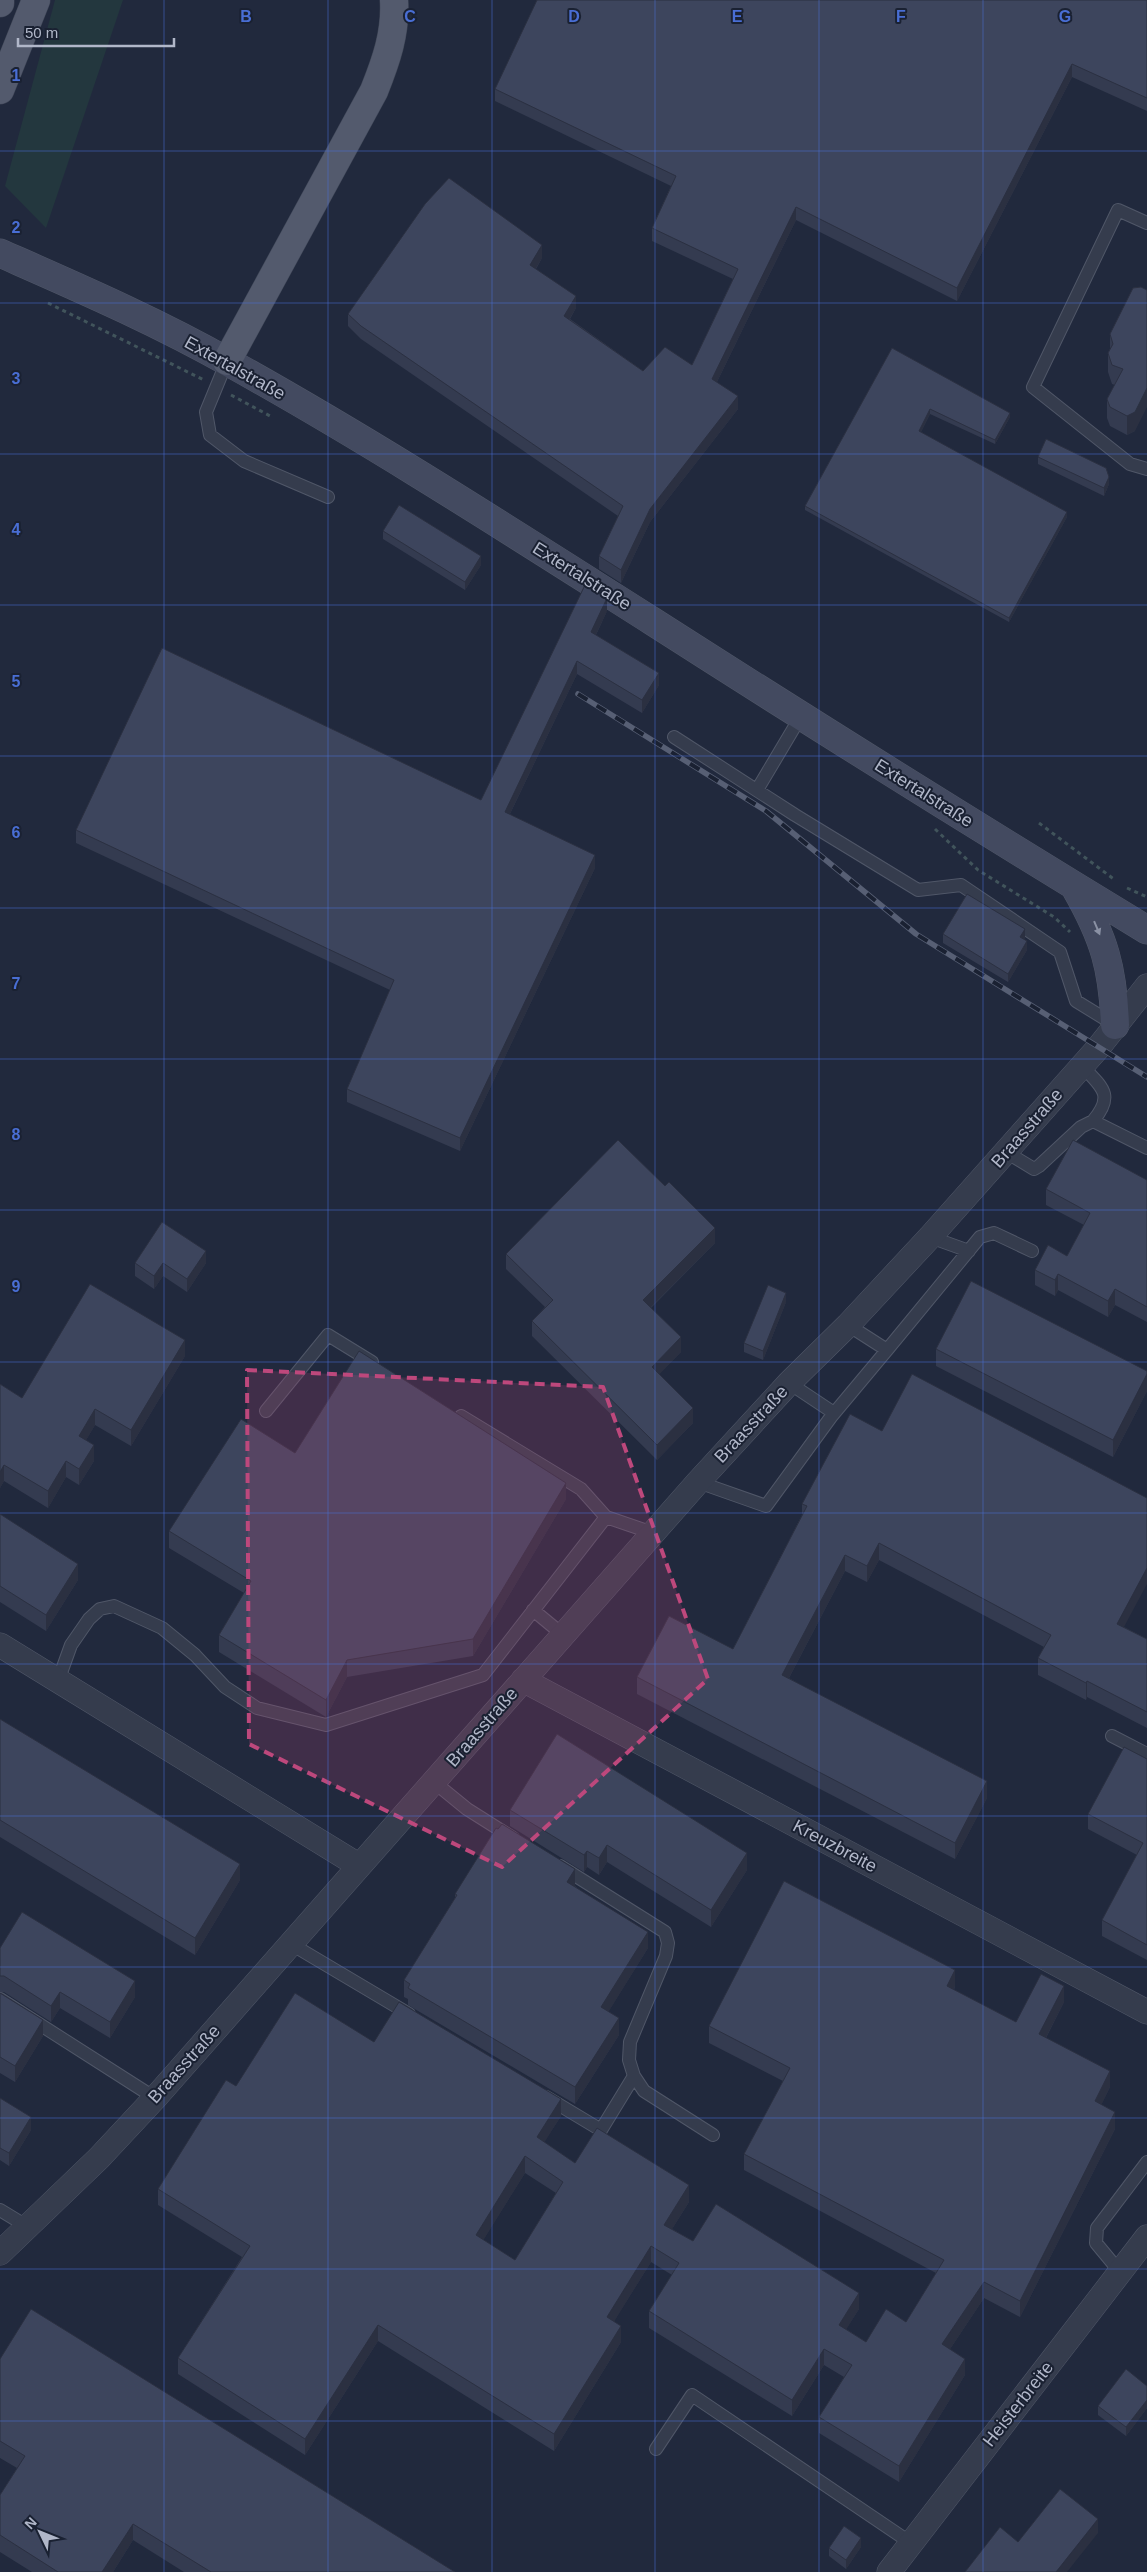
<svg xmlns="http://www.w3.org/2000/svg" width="1147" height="2572" font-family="Helvetica,sans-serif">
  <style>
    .green { fill: #23373e }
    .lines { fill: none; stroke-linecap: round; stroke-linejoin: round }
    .service-casing { stroke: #505768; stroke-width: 14 }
    .minor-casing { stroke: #505768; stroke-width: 25 }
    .secondary-casing { stroke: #505768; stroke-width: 29 }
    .primary-casing { stroke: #3e4556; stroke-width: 29 }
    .path { stroke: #41545b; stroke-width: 3; stroke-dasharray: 4 4; stroke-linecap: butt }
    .service { stroke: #353c4d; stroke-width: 12 }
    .minor { stroke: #353c4d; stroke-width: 24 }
    .secondary { stroke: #434a60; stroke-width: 28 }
    .primary { stroke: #535a6d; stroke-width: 28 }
    .rail-casing { stroke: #575f74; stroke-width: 5.5 }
    .rail { stroke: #1a2132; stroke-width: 4; stroke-dasharray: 11; stroke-linecap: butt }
    .wall { fill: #343b50; fill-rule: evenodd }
    .shaded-wall { fill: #2b3041 }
    .building { fill: #3d455d; stroke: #2b3041; fill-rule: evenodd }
    .oneway { fill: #8a91a4 }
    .marked { fill: #bd487c; fill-opacity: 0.2; stroke: #bd487c; stroke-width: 4; stroke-dasharray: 10 6; stroke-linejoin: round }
    .grid { fill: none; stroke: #496ed4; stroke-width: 1; stroke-opacity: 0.55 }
    .labels { text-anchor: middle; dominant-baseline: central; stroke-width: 4; stroke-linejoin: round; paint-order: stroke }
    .street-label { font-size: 18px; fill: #b1b7c9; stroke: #1a2132 }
    .grid-label { font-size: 16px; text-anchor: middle; font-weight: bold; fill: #496ed4; stroke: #1a2132; stroke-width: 4; stroke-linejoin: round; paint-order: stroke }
  </style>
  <rect width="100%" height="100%" fill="#21293d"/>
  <path class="green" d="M55,0H123L46,228L5,186Z"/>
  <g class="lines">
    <defs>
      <path id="service" d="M1147,223L1118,210L1033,387L1130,464L1147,469
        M227,361L206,412L210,435L244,461L328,497
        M674,737L795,815L918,890L961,885L1060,952L1076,1001L1115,1025
        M757,790L801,716
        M1082,1066C1102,1087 1115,1095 1093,1121
        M1006,1152L1034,1169L1039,1166L1081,1127L1093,1121L1147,1148
        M930,1237L969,1251
        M887,1350L980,1237L994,1233L1032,1251
        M789,1383L834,1413
        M266,1411L328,1335L372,1362
        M461,1416L581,1489L606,1517
        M698,1482L766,1506L831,1417L887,1350L848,1325
        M533,1610L562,1634
        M58,1681L71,1645L89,1619L100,1609L114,1606L162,1628L195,1655L225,1687L257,1708L326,1725L483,1675L606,1517L653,1533
        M1112,1736L1147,1754
        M434,1782L467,1809L513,1838
        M560,1866L665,1932L668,1943L666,1956L630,2042L629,2060L634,2076L644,2091L713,2135
        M291,1944L409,2014
        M0,1999L155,2098
        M546,2097L601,2130L634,2076
        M0,2210L28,2227
        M1120,2272L1096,2243L1097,2228L1147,2162
        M656,2449L692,2395L911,2543"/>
      <path id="minor" d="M0,1645L358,1865
        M523,1680L1147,2012
        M0,2253L99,2158L155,2098L698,1482L789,1383L848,1325L930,1237L1098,1048L1147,986
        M889,2572L1147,2237"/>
      <path id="secondary" d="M0,253C77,287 156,321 230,363C374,443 513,533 652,621C816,726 981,829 1147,930
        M1076,889C1104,938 1113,968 1115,1025"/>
      <path id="primary" d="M0,3V0
        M0,90L36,0
        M227,361L374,91C386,61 396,33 394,0"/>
    </defs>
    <use href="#service" class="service-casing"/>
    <use href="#minor" class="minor-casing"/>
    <use href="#secondary" class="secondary-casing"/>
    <use href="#primary" class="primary-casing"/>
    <path class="path" d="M48,303L204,380
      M231,395L272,417
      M1039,823L1115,880
      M935,829L978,870L1054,917L1070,932
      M1127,888L1147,897"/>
    <use href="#service" class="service"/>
    <use href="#minor" class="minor"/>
    <use href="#secondary" class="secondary"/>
    <use href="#primary" class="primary"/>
    <defs>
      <path id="rail" d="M578,694L766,811L916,934L1147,1077"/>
    </defs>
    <use href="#rail" class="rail-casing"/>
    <use href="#rail" class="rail"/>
  </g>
  <path class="wall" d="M1147,0V111L1072,77L957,301L796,220L717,382L738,409L650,522L621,583L599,569V556L618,516L361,339L348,326V314L542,258L536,269L576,308L570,319L643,371L692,365L733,279L652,241V228L671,186L495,101V89Z
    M1147,290L1135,431L1127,435L1110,426L1107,418V399L1115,385L1112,384L1108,372V353L1110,349V334Z
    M892,348L1010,417L995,444L930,414L921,432L1067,517L1009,622L805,510V506Z
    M1038,457L1109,484L1104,496L1038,464Z
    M383,531L481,565L465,590L383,539Z
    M607,611L596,635L659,685L642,713L577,674L510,814L595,868L460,1151L347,1102V1089L390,990L76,843V830L481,800Z
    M943,934L1025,938L1024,939L1027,950L1008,982L943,943Z
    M1147,1180V1322L1115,1305L1108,1317L1058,1290L1055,1296L1035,1285V1270L1067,1256L1084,1225L1046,1205V1189Z
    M715,1243L651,1308L681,1352L659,1374L693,1423L657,1460L532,1336V1321L545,1307L506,1269V1254Z
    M135,1263H206L187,1292L163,1276L154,1289L135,1276Z
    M786,1302L763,1360L744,1352V1343Z
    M936,1349L1147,1371V1391L1113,1457L936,1366Z
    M185,1356L131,1446L95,1425L86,1440L94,1461L79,1485L66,1477L48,1508L4,1481L0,1488V1384L22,1398Z
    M295,1453L566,1499L473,1656L347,1677L326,1717L219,1652V1635L244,1593L169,1548V1531Z
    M802,1504L1124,1627L1147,1639V1728L1087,1697L1086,1700L1038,1675V1658L1044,1647L879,1560L867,1582L845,1571L789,1678L987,1798L955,1859L637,1694V1677L733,1649L802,1515Z
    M0,1514L78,1580L46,1631L0,1602Z
    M0,1719L240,1880L195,1955L0,1837Z
    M1147,1759V1960L1102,1936V1920L1137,1855L1088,1829V1814Z
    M510,1810L747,1870L711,1927L607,1862L599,1875L587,1867L584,1872L510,1826Z
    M575,1886L648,1948L608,2012L619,2035L575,2104L408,2005V1999L404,1997V1980L455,1898V1894Z
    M0,1948L135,1997L110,2038L60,2008L51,2022L4,1992H0Z
    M955,1986L954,1990L1016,2022L1064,2002L1046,2038L1110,2087L1101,2105L1115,2129L1020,2317L984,2298L950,2349L965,2375L899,2482L819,2433V2417L844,2377L824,2365L792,2416L649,2328V2311L672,2275L651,2262L614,2321L621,2342L554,2451L378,2341L305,2455L178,2374V2358L242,2257L158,2205V2189L236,2086L374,2042L561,2116L544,2142L575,2163L689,2202L672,2229L693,2241L859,2309L846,2329L866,2342L906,2322L936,2273L744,2170V2154L783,2081L709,2043V2026ZM525,2173L556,2193L515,2260L483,2240Z
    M0,1993L43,2036L15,2082L0,2073Z
    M0,2098L31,2130L9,2166L0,2160Z
    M0,2359L455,2572H184L133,2540L113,2572H32L0,2552V2495L17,2468L0,2458Z
    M1147,2386V2408L1126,2436L1098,2415V2406Z
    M861,2547L846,2569L829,2556V2548Z"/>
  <path class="shaded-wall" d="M1072,64V77L957,301V288Z
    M796,207V220L712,392V379Z
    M542,245V258L530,278V265Z
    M576,296V308L564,328V316Z
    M1147,388V407L1135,431L1127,435V416Z
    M738,396V409L650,522L621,583V570L650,509Z
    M930,409V414L919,436V431Z
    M1010,413V417L995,444V440Z
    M1109,477V484L1104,496V488Z
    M1067,512V517L1009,622V618Z
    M481,556V565L465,590V582Z
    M607,598V611L591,645V632Z
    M577,661V674L505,824V812Z
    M659,673V685L642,713V700Z
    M595,855V868L460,1151V1138Z
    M1025,929V938L1020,945V937Z
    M1027,941V950L1008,982V974Z
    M715,1228V1243L643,1315V1300Z
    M206,1251V1263L187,1292V1279Z
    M163,1263V1276L154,1289V1276Z
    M1058,1274V1290L1055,1296V1280Z
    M1115,1289V1305L1108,1317V1301Z
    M786,1293V1302L763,1360V1351Z
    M681,1337V1352L652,1382V1367Z
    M185,1340V1356L131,1446V1430Z
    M1147,1374V1391L1113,1457V1440Z
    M693,1408V1423L657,1460V1445Z
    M95,1409V1425L79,1452V1436Z
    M94,1445V1461L79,1485V1469Z
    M66,1461V1477L48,1508V1491Z
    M4,1465V1481L0,1488V1472Z
    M566,1483V1499L473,1656V1639Z
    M879,1543V1560L867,1582V1566Z
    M845,1555V1571L782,1691V1675Z
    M78,1564V1580L46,1631V1615Z
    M1147,1568V1584L1117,1640V1624Z
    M347,1660V1677L326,1717V1700Z
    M1087,1681V1697L1086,1700V1683Z
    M987,1781V1798L955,1859V1843Z
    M607,1845V1862L599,1875V1858Z
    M587,1851V1867L584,1872V1855Z
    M747,1853V1870L711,1927V1910Z
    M240,1864V1880L195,1955V1938Z
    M575,1869V1886L567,1898V1882Z
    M648,1932V1948L601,2024V2007Z
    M955,1970V1986L947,2003V1986Z
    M135,1981V1997L110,2038V2022Z
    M1064,1986V2002L1039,2051V2034Z
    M60,1992V2008L51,2022V2006Z
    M619,2018V2035L575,2104V2087Z
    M43,2020V2036L15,2082V2066Z
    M1110,2071V2087L1095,2118V2101Z
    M561,2099V2116L537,2154V2137Z
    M1115,2112V2129L1020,2317V2301Z
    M31,2117V2130L9,2166V2153Z
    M525,2156V2173L476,2252V2235Z
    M689,2185V2202L664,2242V2225Z
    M651,2246V2262L607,2333V2317Z
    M984,2282V2298L942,2361V2344Z
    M859,2293V2309L839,2341V2325Z
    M378,2325V2341L305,2455V2439Z
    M621,2326V2342L554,2451V2434Z
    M824,2349V2365L792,2416V2400Z
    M965,2359V2375L899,2482V2466Z
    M1147,2400V2408L1126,2436V2427Z
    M1098,2519V2533L1067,2572H1056Z
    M133,2524V2540L113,2572H102Z
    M861,2538V2547L846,2569V2560Z"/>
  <path class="building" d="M537,0H1147V98L1072,64L957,288L796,207L712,379L738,396L650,509L621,570L599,556L623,506L361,326L348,314L425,204L449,178L542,245L530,265L576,296L564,316L643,371L665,347L692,365L738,269L652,228L676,176L495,89Z
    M1141,287L1147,290V388L1135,412L1127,416L1110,407L1107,399L1123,369L1112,365L1108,353L1113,344L1110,334L1133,288Z
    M892,348L1010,413L995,440L930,409L919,431L1067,512L1009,618L805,506Z
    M1046,439L1106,468L1109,477L1104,488L1038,457Z
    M399,505L481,556L465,582L383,531Z
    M585,585L607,598L591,632L659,673L642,700L577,661L505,812L595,855L460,1138L347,1089L394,980L76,830L162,648L481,800Z
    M967,894L1025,929L1020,937L1027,941L1008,974L943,934Z
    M618,1140L665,1186L669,1182L715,1228L643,1300L681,1337L652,1367L693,1408L657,1445L532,1321L553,1300L506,1254Z
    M1073,1140L1147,1180V1307L1115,1289L1108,1301L1058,1274L1055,1280L1035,1270L1048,1245L1067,1256L1090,1213L1046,1189Z
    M162,1222L206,1251L187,1279L163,1263L154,1276L135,1263Z
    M971,1281L1147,1371V1374L1113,1440L936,1349Z
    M90,1284L185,1340L131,1430L95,1409L79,1436L94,1445L79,1469L66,1461L48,1491L4,1465L0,1472V1384L22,1398Z
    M768,1285L786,1293L763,1351L744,1343Z
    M359,1351L566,1483L473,1639L347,1660L326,1700L219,1635L251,1581L169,1531L241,1419L295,1453Z
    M912,1374L1147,1498V1568L1117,1624L1147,1639V1712L1087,1681L1086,1683L1038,1658L1051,1635L879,1543L867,1566L845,1555L782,1675L987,1781L955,1843L637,1677L669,1616L733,1649L807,1506L802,1504L850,1414L882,1431Z
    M0,1514L78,1564L46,1615L0,1586Z
    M0,1719L240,1864L195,1938L0,1820Z
    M557,1734L747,1853L711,1910L607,1845L599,1858L587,1851L584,1855L510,1810Z
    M1124,1747L1147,1759V1945L1102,1920L1143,1843L1088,1814Z
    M502,1824L575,1869L567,1882L648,1932L601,2007L619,2018L575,2087L408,1988L410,1984L404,1980L457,1895L455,1894L496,1828L498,1829Z
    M784,1881L955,1970L947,1986L1016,2022L1041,1974L1064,1986L1039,2034L1110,2071L1095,2101L1115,2112L1020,2301L984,2282L942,2344L965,2359L899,2466L819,2417L852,2365L824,2349L792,2400L649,2311L679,2263L651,2246L607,2317L621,2326L554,2434L378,2325L305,2439L178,2358L250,2246L158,2189L226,2080L236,2086L295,1993L374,2042L399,2002L561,2099L537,2137L575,2163L597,2128L689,2185L664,2225L693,2241L716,2204L859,2293L839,2325L866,2342L886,2309L906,2322L944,2260L744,2154L790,2068L709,2026ZM525,2156L563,2182L515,2260L476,2235Z
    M22,1912L135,1981L110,2022L60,1992L51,2006L4,1976H0V1948Z
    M0,1993L43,2020L15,2066L0,2057Z
    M0,2098L31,2117L9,2153L0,2148Z
    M31,2309L455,2572H211L133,2524L102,2572H58L0,2535V2495L25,2456L0,2441V2359Z
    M1126,2369L1147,2386V2400L1126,2427L1098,2406Z
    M1060,2489L1098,2519L1056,2572H965L1000,2527L1018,2542Z
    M844,2526L861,2538L846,2560L829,2548Z"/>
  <defs><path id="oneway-solid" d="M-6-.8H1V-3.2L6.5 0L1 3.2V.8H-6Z" transform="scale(1.25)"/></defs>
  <use class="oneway" href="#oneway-solid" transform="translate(1097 928) rotate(67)"/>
  <path class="marked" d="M247,1370L603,1387L708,1679L502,1867L249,1744Z"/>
  <path class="grid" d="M164,0V2572M328,0V2572M492,0V2572M655,0V2572M819,0V2572M983,0V2572M0,151H1147M0,303H1147M0,454H1147M0,605H1147M0,756H1147M0,908H1147M0,1059H1147M0,1210H1147M0,1362H1147M0,1513H1147M0,1664H1147M0,1816H1147M0,1967H1147M0,2118H1147M0,2269H1147M0,2421H1147"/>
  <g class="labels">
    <g class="street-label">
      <text transform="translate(235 368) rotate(29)">Extertalstraße</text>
      <text transform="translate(582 576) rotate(32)">Extertalstraße</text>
      <text transform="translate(924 793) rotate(32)">Extertalstraße</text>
      <text transform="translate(1027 1128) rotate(-49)">Braasstraße</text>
      <text transform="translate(751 1424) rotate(-47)">Braasstraße</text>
      <text transform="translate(482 1727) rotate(-49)">Braasstraße</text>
      <text transform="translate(835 1846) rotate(28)">Kreuzbreite</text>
      <text transform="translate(184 2064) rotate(-48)">Braasstraße</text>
      <text transform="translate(1018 2404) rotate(-52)">Heisterbreite</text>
    </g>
  </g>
  <g class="grid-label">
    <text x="246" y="22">B</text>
    <text x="410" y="22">C</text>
    <text x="574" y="22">D</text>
    <text x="737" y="22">E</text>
    <text x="901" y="22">F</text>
    <text x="1065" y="22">G</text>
    <text x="16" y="81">1</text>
    <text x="16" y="233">2</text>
    <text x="16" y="384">3</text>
    <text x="16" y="535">4</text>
    <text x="16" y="687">5</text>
    <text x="16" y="838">6</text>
    <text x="16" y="989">7</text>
    <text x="16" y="1140">8</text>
    <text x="16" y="1292">9</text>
  </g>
  <g transform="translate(40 2532) rotate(313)" stroke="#1a2132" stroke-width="4" paint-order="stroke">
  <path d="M0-4L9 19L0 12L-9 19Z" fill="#b1b7c9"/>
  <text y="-8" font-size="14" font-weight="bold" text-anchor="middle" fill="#b1b7c9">N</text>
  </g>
  <path d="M18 38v8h156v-8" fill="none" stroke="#b1b7c9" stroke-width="2.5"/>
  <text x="25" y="38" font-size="15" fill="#b1b7c9" stroke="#1a2132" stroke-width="4" paint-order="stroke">50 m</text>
</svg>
